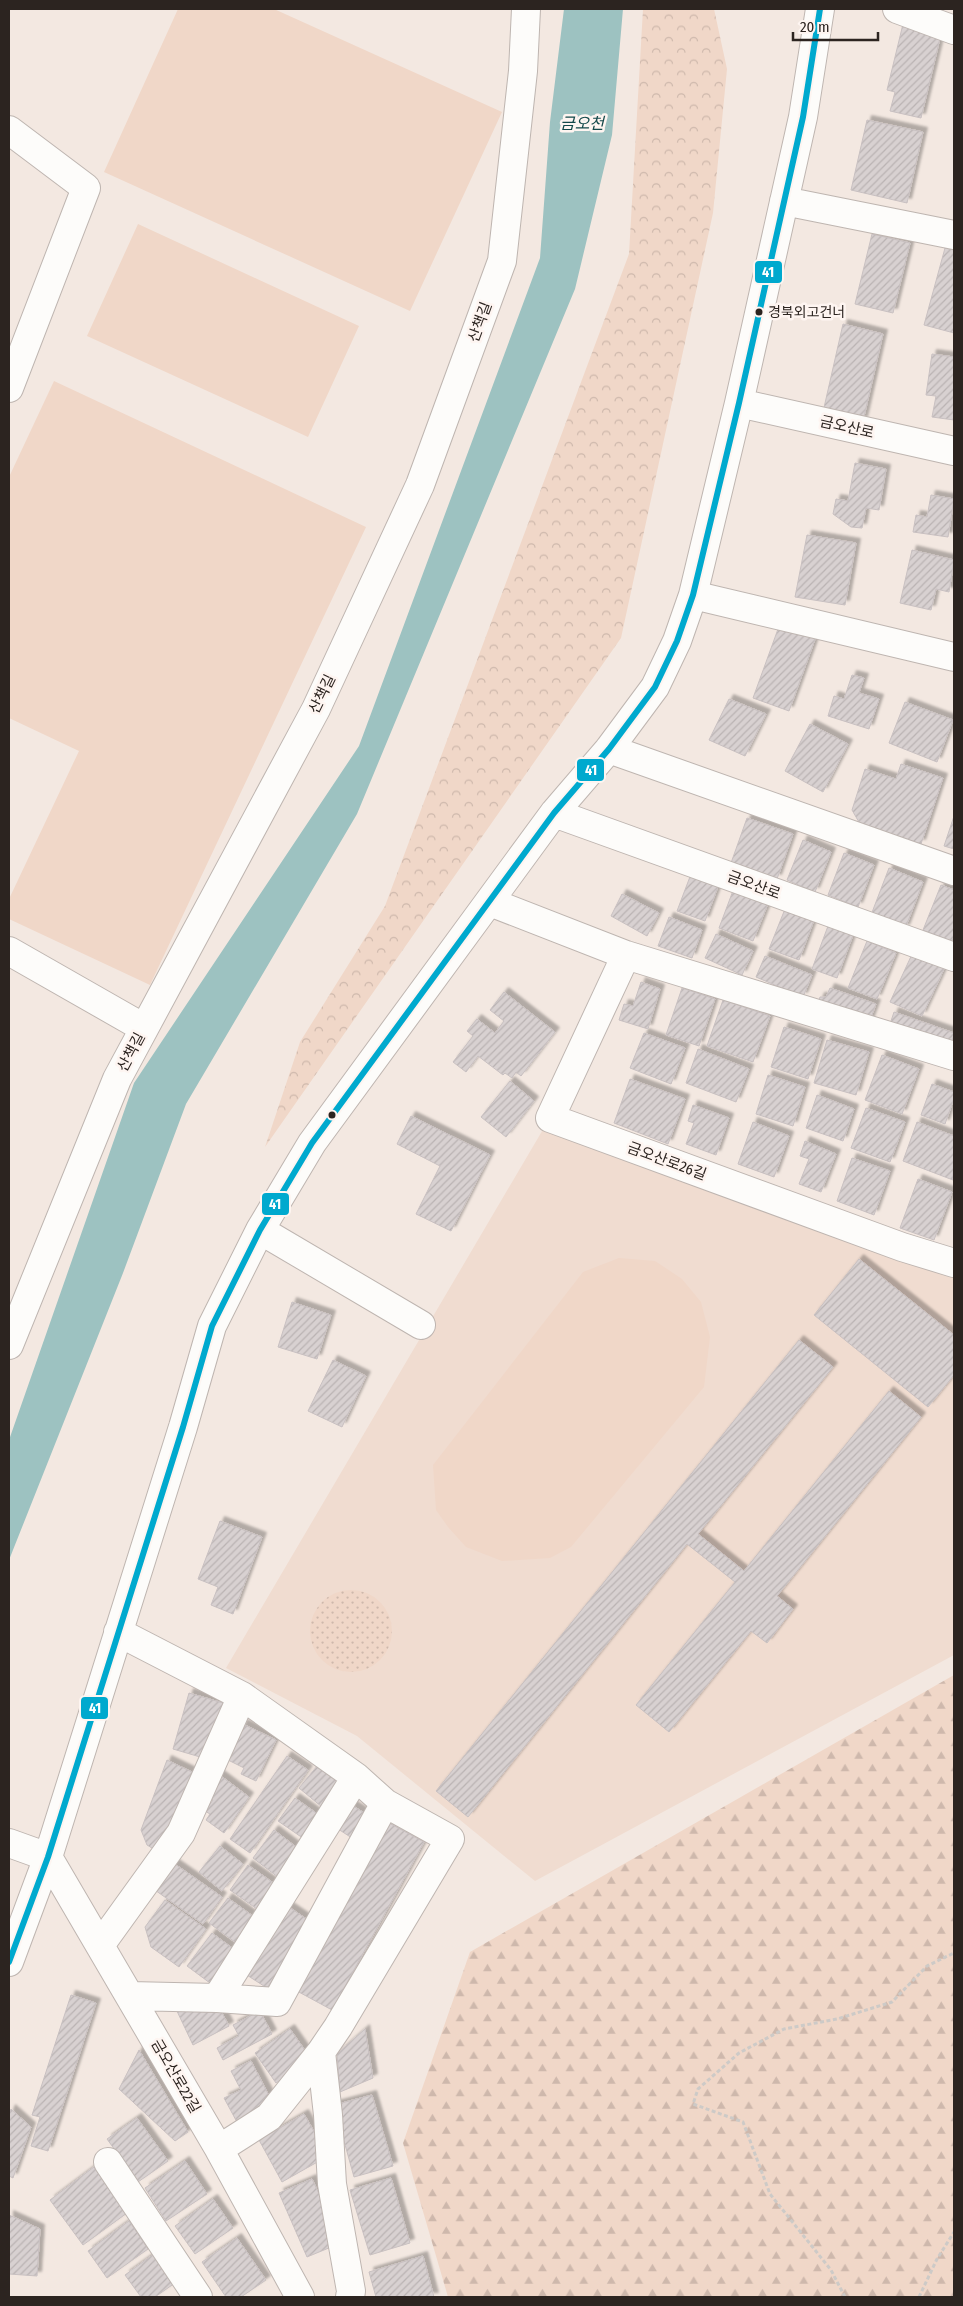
<svg xmlns="http://www.w3.org/2000/svg" width="963" height="2306" font-family="'Fira Sans Condensed','Noto Sans KR',sans-serif">
  <style>
    .built { fill: #f0dcd0 }
    .grass { fill: url(#grass-dots) }
    .forest { fill: url(#forest-firs) }
    .park { fill: url(#park-crowns) }
    .pitch { fill: #f0d7c8 }
    .water { fill: #9dc2c1 }
    .building { fill: url(#building-hatch); stroke: #c8c0c1; filter: url(#shadow) }
    .lines { fill: none; stroke-linecap: round; stroke-linejoin: round }
    .minor-casing { stroke: #beb5b0; stroke-width: 30 }
    .path { stroke: #cdcac7; stroke-width: 3; stroke-dasharray: 4 2.5; stroke-linecap: butt }
    .minor { stroke: #fdfcfa; stroke-width: 28 }
    .bus-1-casing { stroke: #fef5f1; stroke-width: 10 }
    .bus-1 { stroke: #00a9ce; stroke-width: 6 }
    .bus-dot { fill: #2c2420; stroke: #fef5f1; stroke-width: 2 }
    .labels { text-anchor: middle; dominant-baseline: central; stroke-width: 5; stroke-linejoin: round; paint-order: stroke }
    .bus-label { font-size: 14px; fill: #2c2420; stroke: #fef5f1; text-anchor: start }
    .street-label { font-size: 15px; fill: #2c2420; stroke: #fef5f1 }
    .water-label { font-size: 16px; font-style: italic; fill: #13484a; stroke: #fef5f1 }
    .line-badge { stroke: #fef5f1; stroke-width: 2 }
    .badge-label { font-size: 14px; text-anchor: middle; font-weight: bold; fill: #fff }
  </style>
  <defs>
    <pattern id="grass-dots" width="8" height="8" patternUnits="userSpaceOnUse" patternTransform="scale(1.25)"><rect width="8" height="8" fill="#f0d7c8"/><path d="M2 2h.1M6 6h.1" fill="none" stroke="#ceb8ac" stroke-width="1.8" stroke-linecap="round"/></pattern>
    <pattern id="forest-firs" width="22" height="20" patternUnits="userSpaceOnUse" patternTransform="scale(1.25)"><rect width="22" height="20" fill="#f0d7c8"/><path d="M5 1l3.5 6h-7zM16 11l3.5 6h-7z" fill="#ceb8ac"/></pattern>
    <pattern id="park-crowns" width="20" height="18" patternUnits="userSpaceOnUse" patternTransform="scale(1.25)"><rect width="20" height="18" fill="#f0d7c8"/><path d="M2 6a3 3 0 1 1 6 0M12 15a3 3 0 1 1 6 0" fill="none" stroke="#ceb8ac"/></pattern>
    <pattern id="building-hatch" width="6" height="6" patternUnits="userSpaceOnUse" patternTransform="scale(1.25)"><rect width="6" height="6" fill="#d8d1d1"/><path d="M-1 1l2-2M0 6l6-6M5 7l2-2" fill="none" stroke="#bab3b3"/></pattern>
    <filter id="shadow"><feDropShadow dx="4.5" dy="-4.5" stdDeviation="1" flood-color="#0004"/></filter>
  </defs>
  <rect width="100%" height="100%" fill="#f3e8e1"/>
  <path class="built" d="M548,1121L954,1261V1655L535,1881L357,1736L226,1668Z"/>
  <path class="grass" d="M310 1631a41 41 0 1 1 82 0a41 41 0 1 1-82 0Z"/>
  <path class="forest" d="M954,1675V2297H448L403,2143L470,1952Z"/>
  <path class="park" d="M643,9H714L727,69L713,213L621,638L265,1147L300,1042L385,906L629,254Z"/>
  <path class="pitch" d="M178,9H274L502,112L410,311L104,172Z
    M138,224L359,326L308,437L87,336Z
    M54,381L366,527L150,985L9,919V899L79,751L9,718V477Z
    M619,1258L655,1261L682,1279L701,1302L710,1337L704,1387L571,1547L550,1558L502,1561L466,1547L448,1527L436,1510L433,1465L583,1272Z"/>
  <path class="water" d="M564,9H623L612,135L575,289L357,814L186,1104L123,1273L9,1560V1440L134,1083L359,746L540,258L550,122Z"/>
  <path class="building" d="M903,24L941,34L921,118L890,111L895,92L887,90Z
    M867,120L923,132L907,203L851,190Z
    M872,234L910,243L893,313L855,304Z
    M945,248L954,250V333L924,325Z
    M843,324L883,334L863,421L823,412Z
    M932,354L954,357V420L932,417L936,396L926,395Z
    M855,463L886,469L879,510L866,508L862,528L851,527L833,514L836,499L848,501Z
    M931,495L954,499L948,537L913,532L916,515L927,517Z
    M807,535L856,543L845,605L795,597Z
    M912,550L954,560L949,592L936,589L931,610L900,603Z
    M782,618L818,631L789,711L753,698Z
    M852,675L864,678L859,693L879,699L869,729L828,716L834,696L844,699Z
    M729,699L766,714L745,756L709,740Z
    M905,702L953,720L937,762L889,743Z
    M810,724L848,744L823,792L785,771Z
    M901,764L943,778L921,844L860,824L852,810L865,769L896,779Z
    M954,816V849L944,846Z
    M747,818L793,834L777,879L731,863Z
    M803,840L831,852L815,892L787,880Z
    M844,853L874,865L858,907L828,895Z
    M889,868L923,882L905,929L871,915Z
    M691,874L719,884L705,921L677,911Z
    M941,885L954,890V936L952,941L923,930Z
    M734,888L769,901L753,941L719,928Z
    M622,894L659,913L647,936L611,916Z
    M785,909L814,920L799,960L769,949Z
    M669,917L702,930L692,958L658,946Z
    M828,926L853,935L837,978L812,969Z
    M716,934L753,951L742,975L705,958Z
    M867,941L896,953L877,999L848,988Z
    M913,952L945,967L922,1016L890,1002Z
    M765,956L812,975L803,997L756,977Z
    M641,982L660,989L648,1029L619,1020L624,1004L633,1006Z
    M682,988L715,999L699,1046L666,1035Z
    M830,988L876,1004L869,1023L817,1005L820,997H826Z
    M504,992L555,1032L521,1076L516,1072L512,1078L505,1073L503,1075L478,1056L466,1072L453,1062L473,1036L467,1031L477,1019L495,1033L504,1021L490,1010Z
    M723,1000L770,1016L753,1062L707,1046Z
    M894,1012L954,1033L951,1047L890,1024Z
    M784,1027L821,1039L808,1079L771,1067Z
    M644,1033L685,1048L671,1084L630,1068Z
    M827,1040L869,1052L856,1095L814,1083Z
    M698,1049L749,1069L736,1102L686,1083Z
    M882,1055L919,1069L902,1114L865,1100Z
    M768,1075L805,1087L793,1126L756,1114Z
    M630,1079L685,1099L668,1144L614,1123Z
    M510,1081L534,1101L506,1137L481,1117Z
    M932,1084L954,1092V1098L945,1124L921,1115Z
    M817,1095L854,1109L843,1141L806,1128Z
    M693,1105L729,1118L716,1155L686,1144L694,1123L688,1121Z
    M866,1108L905,1122L890,1162L851,1148Z
    M411,1116L490,1155L451,1231L416,1214L440,1166L397,1144Z
    M753,1122L789,1136L774,1177L738,1164Z
    M917,1122L954,1136L953,1180L903,1161Z
    M805,1141L836,1154L821,1192L799,1184L809,1159L800,1156Z
    M852,1158L890,1171L874,1215L837,1201Z
    M918,1179L952,1192L934,1240L900,1228Z
    M859,1259L954,1335V1375L928,1407L814,1315Z
    M292,1302L331,1315L317,1359L278,1347Z
    M799,1340L833,1367L698,1534L744,1571L889,1391L921,1417L777,1596L793,1609L767,1643L751,1631L669,1732L636,1705L735,1582L687,1544L468,1817L436,1791Z
    M333,1360L366,1376L342,1427L308,1411Z
    M220,1521L262,1537L233,1614L211,1605L218,1587L198,1579Z
    M189,1693L223,1703L207,1759L173,1749Z
    M243,1724L276,1740L256,1781L241,1774L244,1768L226,1759Z
    M287,1756L308,1770L250,1853L230,1839Z
    M167,1760L194,1773L166,1845L157,1851L147,1845L141,1830Z
    M318,1765L347,1787L328,1812L299,1788Z
    M217,1773L249,1797L224,1833L206,1820L210,1814L205,1811L213,1800L203,1793Z
    M295,1798L326,1820L310,1843L278,1821Z
    M350,1804L369,1816L355,1840L335,1827Z
    M389,1823L424,1842L332,2010L297,1991Z
    M274,1830L304,1853L283,1881L253,1858Z
    M220,1846L243,1864L222,1891L199,1872Z
    M172,1862L222,1897L203,1924L152,1888Z
    M248,1865L282,1889L264,1914L230,1890Z
    M228,1898L261,1922L243,1948L209,1923Z
    M165,1900L206,1929L179,1967L151,1947L145,1927Z
    M283,1903L311,1922L267,1988L239,1970Z
    M212,1933L239,1953L214,1986L187,1966Z
    M71,1995L96,2003L48,2151L31,2146L40,2117L32,2115Z
    M176,2009H220L229,2026L193,2045Z
    M260,2011L272,2034L223,2060L217,2048L239,2036L233,2025Z
    M290,2029L311,2059L276,2083L255,2053Z
    M365,2029L373,2078L340,2092L337,2054Z
    M139,2050L188,2132L175,2141L119,2089Z
    M251,2061L274,2105L238,2124L224,2098L241,2090L231,2071Z
    M372,2095L393,2166L354,2177L334,2105Z
    M11,2109L31,2127L13,2178L9,2176V2114Z
    M304,2114L328,2156L282,2182L259,2140Z
    M137,2118L168,2161L138,2182L107,2139Z
    M185,2161L207,2194L166,2221L145,2188Z
    M94,2167L127,2213L83,2245L50,2200Z
    M391,2178L410,2243L370,2255L350,2190Z
    M312,2179L329,2215L324,2217L336,2245L307,2257L279,2193Z
    M213,2199L233,2228L195,2254L175,2226Z
    M9,2215L40,2229L37,2276L9,2274Z
    M129,2221L148,2249L107,2278L88,2251Z
    M237,2238L266,2280L241,2297H226L202,2262Z
    M154,2254L175,2283L155,2297H141L125,2275Z
    M423,2256L434,2297H376L369,2272Z"/>
  <g class="lines">
    <defs>
      <path id="minor" d="M897,9L954,30
        M9,130L86,188L9,388
        M784,201L954,235
        M739,403L954,451
        M693,595L954,657
        M609,749L954,871
        M554,813L954,957
        M490,902L626,955L954,1056
        M9,951L144,1028
        M626,955L550,1118L902,1247L954,1263
        M260,1230L421,1325
        M9,1345L117,1079L316,709L420,485L502,261L523,71L526,9
        M118,1632L242,1696L356,1777L385,1803L450,1839L338,2027L321,2052L269,2117L219,2149
        M9,1843L48,1857L219,2149L300,2297
        M101,1944L181,1833L242,1696
        M9,1962L48,1857L183,1427L212,1326L260,1230L312,1143L554,813L609,749L655,687L677,641L693,595L739,403L803,117L820,9
        M130,1996L217,1998L277,2002L385,1803
        M217,1998L356,1777
        M321,2052L328,2115L332,2184L351,2291L350,2297
        M108,2162L198,2297"/>
    </defs>
    <use href="#minor" class="minor-casing"/>
    <path class="path" d="M845,2297L831,2270L770,2194L743,2122L693,2104L698,2089L739,2053L784,2029L837,2019L892,2002L927,1966L954,1953
      M919,2297L937,2259L954,2232"/>
    <use href="#minor" class="minor"/>
    <defs>
      <path id="bus-1" d="M9,1962L48,1857L183,1427L212,1326L260,1230L312,1143L554,813L609,749L655,687L677,641L693,595L739,403L803,117L820,9"/>
    </defs>
    <use href="#bus-1" class="bus-1-casing"/>
    <use href="#bus-1" class="bus-1"/>
  </g>
  <g class="bus-dot">
    <circle cx="759" cy="312" r="4.5"/>
    <circle cx="332" cy="1115" r="4.5"/>
  </g>
  <g class="labels">
    <g class="bus-label">
      <text x="768" y="312">경북외고건너</text>
    </g>
    <g class="street-label">
      <text transform="translate(480 322) rotate(-70)">산책길</text>
      <text transform="translate(847 427) rotate(13)">금오산로</text>
      <text transform="translate(322 694) rotate(-64)">산책길</text>
      <text transform="translate(754 885) rotate(20)">금오산로</text>
      <text transform="translate(131 1052) rotate(-62)">산책길</text>
      <text transform="translate(667 1161) rotate(20)">금오산로26길</text>
      <text transform="translate(176 2076) rotate(60)">금오산로22길</text>
    </g>
    <g class="water-label">
      <text x="582" y="123">금오천</text>
    </g>
  </g>
  <g class="line-badge">
    <rect x="754" y="260" width="29" height="24" rx="5" fill="#00a9ce"/>
    <rect x="576" y="758" width="29" height="24" rx="5" fill="#00a9ce"/>
    <rect x="261" y="1192" width="29" height="24" rx="5" fill="#00a9ce"/>
    <rect x="80" y="1696" width="29" height="24" rx="5" fill="#00a9ce"/>
  </g>
  <g class="badge-label">
    <text x="768" y="277">41</text>
    <text x="591" y="775">41</text>
    <text x="275" y="1209">41</text>
    <text x="95" y="1713">41</text>
  </g>
  <rect width="963" height="2306" fill="none" stroke="#2c2420" stroke-width="20"/>
  <path d="M793 32v8h85v-8" fill="none" stroke="#2c2420" stroke-width="2.5"/>
  <text x="800" y="32" font-size="15" fill="#2c2420" stroke="#fef5f1" stroke-width="4" paint-order="stroke">20 m</text>
</svg>
